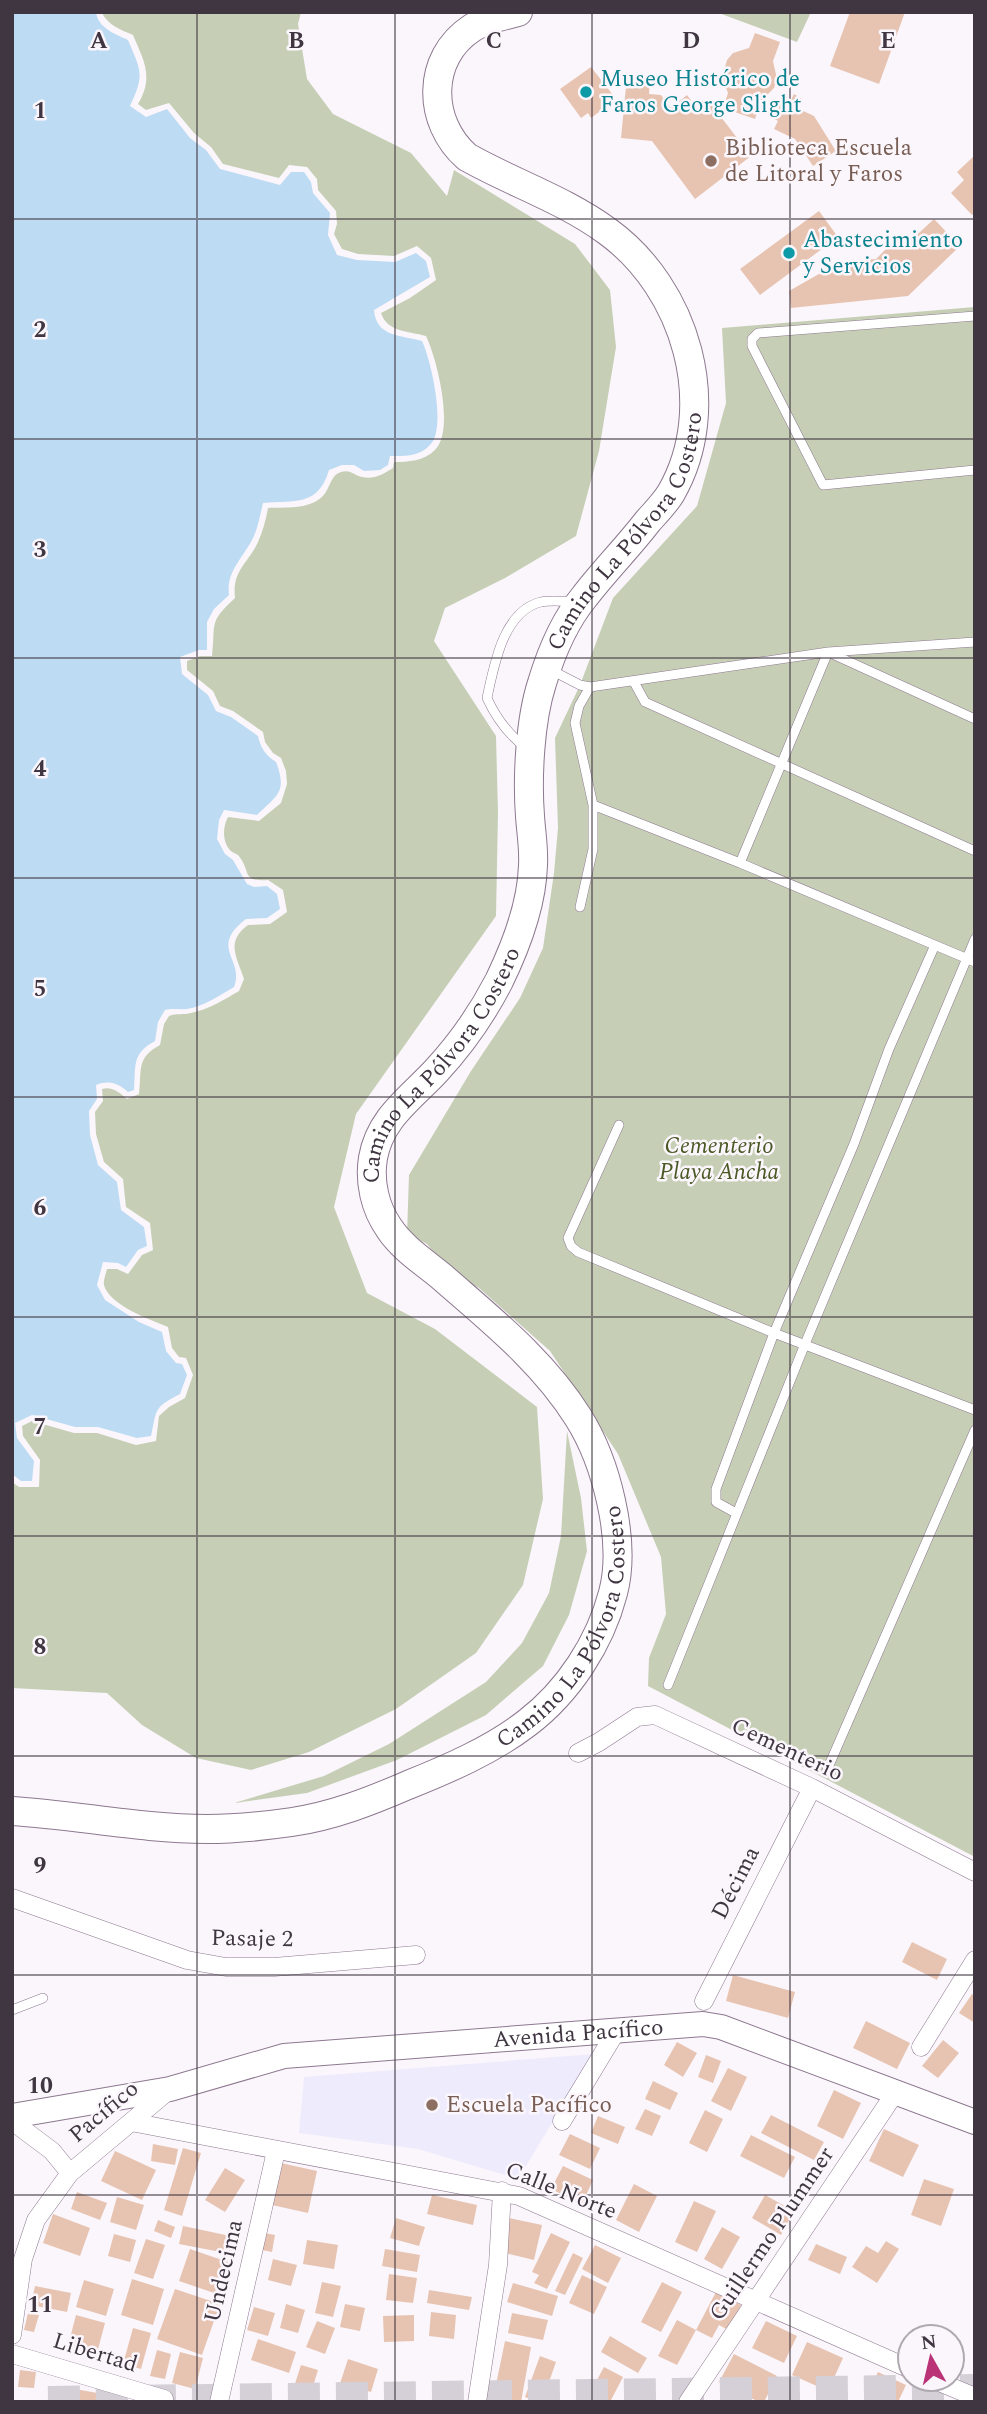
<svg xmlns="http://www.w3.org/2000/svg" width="987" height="2414" font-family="Spectral,serif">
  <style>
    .education { fill: #eeebfd }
    .green { fill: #c6cfb5 }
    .water { fill: #bddbf3 }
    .building { fill: #e7c4b2 }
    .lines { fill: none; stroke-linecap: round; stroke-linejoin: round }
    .highway-tunnel { stroke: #d5d0d7; stroke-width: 32; stroke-dasharray: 32 16; stroke-linecap: butt }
    .lane-casing { stroke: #8d7890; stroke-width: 10 }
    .street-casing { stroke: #8d7890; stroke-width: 19 }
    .secondary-casing { stroke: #8d7890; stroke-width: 26 }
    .primary-casing { stroke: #8d7890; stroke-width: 30 }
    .lane { stroke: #fff; stroke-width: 9 }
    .street { stroke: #fff; stroke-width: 18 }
    .secondary { stroke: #fff; stroke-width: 24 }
    .primary { stroke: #fff; stroke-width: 28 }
    .grid { fill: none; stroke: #3f3641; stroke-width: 2; stroke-opacity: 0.55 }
    .culture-dot { fill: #0f9aa8; stroke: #fbf6fc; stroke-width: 2.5 }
    .education-dot { fill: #8d6e63; stroke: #fbf6fc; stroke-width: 2.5 }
    .labels { text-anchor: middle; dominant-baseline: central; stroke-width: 5; stroke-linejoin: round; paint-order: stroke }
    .culture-label { font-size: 23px; fill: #0d838f; stroke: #fbf6fc; text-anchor: start }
    .education-label { font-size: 23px; fill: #785e54; stroke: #fbf6fc; text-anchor: start }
    .street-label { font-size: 23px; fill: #3f3641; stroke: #fbf6fc }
    .park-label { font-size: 23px; font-style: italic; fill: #4a5824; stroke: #fbf6fc }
    .grid-label { font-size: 23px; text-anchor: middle; font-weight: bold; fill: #3f3641; stroke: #fbf6fc; stroke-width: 5; stroke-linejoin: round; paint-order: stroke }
  </style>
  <rect width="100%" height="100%" fill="#fbf6fc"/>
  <path class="education" d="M594,2054L518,2179L418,2149L299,2133L304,2077Z"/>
  <path class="green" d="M301,12L298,24L307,79L333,114L411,153L447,196L454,170L575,244L610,290L616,347L599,451L576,536L505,578L445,608L434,641L496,736L498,813L496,916L356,1114L334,1207L367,1293L435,1329L537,1407L543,1499L523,1585L476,1653L396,1709L309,1752L251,1770L196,1758L142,1725L107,1693L12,1688V1482L19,1487H39L40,1460L23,1436L22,1426L32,1421L74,1433H97L136,1445L156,1441L159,1416L169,1407L185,1398L193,1375L186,1358L179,1357L172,1348L168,1327C151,1320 109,1305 104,1285C103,1280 106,1274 107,1269H117L128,1274L142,1255L153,1250L150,1223L126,1207L123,1179L104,1162L96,1134L95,1112L103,1101L102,1089C112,1086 120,1093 127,1099L139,1094C142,1069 136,1058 160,1045L164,1024L169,1016C177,1013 184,1015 191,1013C209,1009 224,1000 239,991L244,979C237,957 225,942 248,925L270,924L287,912L283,890L268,880C240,882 252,871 238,855C235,853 231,852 229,849C222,840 223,826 228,817L259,821L281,803L287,784L286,771L281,758L273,753L265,742L263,732L233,711L220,706L213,691L187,670V661L200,656H212C216,622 208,623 235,598C232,570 248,564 258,542C263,531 266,519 268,508C286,507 307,510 322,497C330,490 330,475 341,472C351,469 353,475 362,477C373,480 384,474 393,468L394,462C408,462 424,461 435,450C455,430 437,359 426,336C408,331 387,332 381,313L410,298L436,280L431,258L417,246L394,256L358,254L342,249L334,234L337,224L336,211L318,190L317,179L307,167L289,165L279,178L223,164L211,147L194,133L169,103L146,110L138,104C154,77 144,61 133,35C121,30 108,25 102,13Z
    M716,12H811L797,42Z
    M975,307V1857L648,1686L649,1658L666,1614L661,1557L618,1454L550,1351L479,1288L449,1272L427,1244L407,1234L409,1175L471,1071L520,998L543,948L554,873L558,828L555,738L580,685L613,598L697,506L726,403L722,328Z
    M567,1431L581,1498L587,1551L569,1615L543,1666L486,1715L397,1760L307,1793L234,1803L324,1776L389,1744L486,1682L522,1643L549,1593L561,1536Z"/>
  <path class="water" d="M12,12H96C98,28 115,34 128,40C141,71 145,74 130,106L146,117L167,109L190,138L206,150L220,169L280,185L291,172H304L311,182L313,193L330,213L328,235L337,255L357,260L395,262L416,253L426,261L430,277L374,310C376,337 401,335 422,341C431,360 447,429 430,445C419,457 405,456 390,456L388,465L380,470L364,471L354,465H342L329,470C318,507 295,500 263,503C260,515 258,529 252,540C242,559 226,572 229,595L214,609L207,622V650H199L180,657L182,674L208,695L216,711L231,717L258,736C260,747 266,756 276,762C288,793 276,796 257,815L224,810L219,820L217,839L225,854L233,860L247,884L254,887L267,886L277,894L280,909L267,918L246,919C208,948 245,959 234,987C220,995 203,1007 187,1009C179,1010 173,1008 165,1010L158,1022L155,1041C131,1054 136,1066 134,1090L128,1092C118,1083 109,1080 96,1085L97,1099L89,1111L90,1135L98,1165L117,1182L121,1210L144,1227L147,1246L138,1250L126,1267L118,1263L103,1262L97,1285L105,1300L139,1322L162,1332L166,1351L176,1363L182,1364L187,1375L180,1394C153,1408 157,1409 151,1436L137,1438L98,1427H75L32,1415L15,1423L17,1438L34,1461L32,1481H21L12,1474Z"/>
  <path class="building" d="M850,12H905L879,84L830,66Z
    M755,33L780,42L773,61L777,79L774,88L761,101L755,119L723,108L728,93L722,77L727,60L733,53L749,48Z
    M591,67L613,95L608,99L611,103L591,118L588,113L581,118L560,89Z
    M627,76L650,78L649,94L661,95L671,108L687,95L700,113L711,104L751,156L695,199L652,141L621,138Z
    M794,94L802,99L797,108L814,116L836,151L813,166L795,139L774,129L778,121L769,116L778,99L789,104Z
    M975,155V212L972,215L951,193L964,180L957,172Z
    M819,211L838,237L760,295L740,269Z
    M934,219L960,246L908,296L791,308L789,291L840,262L876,259L898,237L906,245Z
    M912,1942L947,1959L937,1980L902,1962Z
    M733,1975L795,1992L788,2018L726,2001Z
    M972,1994L975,1996V2023L959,2013Z
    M866,2021L910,2043L897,2069L853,2048Z
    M943,2040L959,2053L938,2078L922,2066Z
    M677,2042L697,2053L683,2077L664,2065Z
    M706,2055L721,2061L713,2083L698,2077Z
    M728,2068L747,2077L731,2111L711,2101Z
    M653,2081L678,2093L670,2110L645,2099Z
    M834,2090L861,2103L843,2139L817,2126Z
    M645,2109L661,2116L652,2136L635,2129Z
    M705,2110L723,2119L707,2152L689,2143Z
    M771,2115L824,2142L814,2160L761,2133Z
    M598,2116L625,2127L618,2144L591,2133Z
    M884,2129L919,2145L903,2177L869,2161Z
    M570,2134L600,2148L590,2169L559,2155Z
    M751,2135L795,2157L784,2178L740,2156Z
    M153,2144L178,2149L175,2165L151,2161Z
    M183,2148L201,2153L182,2216L164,2210Z
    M115,2151L156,2170L142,2200L101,2181Z
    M281,2163L317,2171L308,2213L272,2205Z
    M563,2166L593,2180L582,2204L551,2189Z
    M225,2168L245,2180L225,2212L205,2200Z
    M924,2179L954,2189L941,2226L911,2215Z
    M634,2184L657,2196L639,2232L616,2220Z
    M77,2192L107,2203L100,2220L71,2209Z
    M432,2195L477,2205L473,2225L427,2214Z
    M765,2195L794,2211L781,2235L752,2218Z
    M117,2197L144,2205L136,2230L110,2222Z
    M694,2201L716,2211L697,2252L675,2242Z
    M53,2214L90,2228L80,2256L43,2243Z
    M396,2218L425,2227L419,2246L390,2238Z
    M509,2218L542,2225L534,2260L501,2252Z
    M158,2220L175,2227L171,2238L154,2231Z
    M183,2226L235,2237L231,2254L179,2244Z
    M722,2227L740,2237L722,2269L704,2259Z
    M260,2232L275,2235L272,2252L257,2249Z
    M551,2233L570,2242L547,2289L534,2283L539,2275L532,2272Z
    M114,2234L136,2240L130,2262L108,2256Z
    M146,2239L165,2245L153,2279L134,2273Z
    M307,2240L338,2245L334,2269L303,2264Z
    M886,2241L899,2249L877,2283L852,2267L866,2246L878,2253Z
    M816,2244L847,2257L840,2274L808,2260Z
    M595,2245L621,2258L608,2283L582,2269Z
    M190,2249L228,2262L217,2294L179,2281Z
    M385,2249L420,2255L417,2272L382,2266Z
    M573,2253L583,2258L565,2295L555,2291Z
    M273,2259L297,2265L291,2286L268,2280Z
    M389,2274L417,2278L413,2303L386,2300Z
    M582,2275L607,2287L594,2314L569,2303Z
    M132,2279L164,2289L153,2325L121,2315Z
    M84,2280L114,2289L106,2316L76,2307Z
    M322,2282L341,2286L333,2317L315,2313Z
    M662,2282L682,2292L661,2332L641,2322Z
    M513,2283L558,2296L552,2316L507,2302Z
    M35,2286L71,2293L67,2312L31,2305Z
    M175,2289L220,2304L202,2355L157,2339Z
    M429,2290L472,2297L469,2310L427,2303Z
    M716,2292L741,2305L728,2330L719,2325L712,2338L696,2330Z
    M286,2304L305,2310L298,2333L280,2328Z
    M345,2304L365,2308L360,2331L340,2327Z
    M254,2307L275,2313L268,2336L247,2330Z
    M431,2312L456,2315L454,2339L429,2336Z
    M28,2313L39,2315L34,2332L24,2330Z
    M512,2313L548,2320L543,2340L508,2333Z
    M76,2315L105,2323L97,2353L68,2346Z
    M414,2315V2341L384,2342L383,2316Z
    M677,2320L696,2330L677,2365L658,2356Z
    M317,2321L335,2328L325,2354L306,2347Z
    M766,2321L797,2336L784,2363L752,2348Z
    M133,2328L151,2333L141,2369L123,2364Z
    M610,2336L647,2358L638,2373L601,2352Z
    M258,2339L296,2352L289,2373L251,2360Z
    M505,2341L531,2347L521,2402L493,2399Z
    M807,2342L843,2358L828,2391L792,2375Z
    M157,2350L171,2354L165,2379L150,2376Z
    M180,2352L203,2358L195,2389L172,2383Z
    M734,2354L777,2376L764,2402H759L719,2382Z
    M540,2356L556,2362L542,2402H537L525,2397Z
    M348,2359L378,2369L371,2392L358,2388L353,2402H343L344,2399L336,2396Z
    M301,2365L318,2370L308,2402H289Z
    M604,2367L623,2377L610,2402H585Z
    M20,2370L36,2372L34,2388L18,2387Z
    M878,2372L906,2385L898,2402H863Z
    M75,2389L103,2394L101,2402H73Z"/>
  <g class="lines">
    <path class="highway-tunnel" d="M48,2402L975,2390"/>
    <defs>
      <path id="lane" d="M975,316L758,333L752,339V346L823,485L975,470
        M551,670L580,685L590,687L828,652L975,642
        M634,682L645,702L975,851
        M975,719L828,652L740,863L975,962
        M526,748C509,735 496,718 487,698C494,666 503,611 541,602C552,600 564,602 575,601
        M593,805L740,863
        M580,907L593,849V805L575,723L579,706L590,687
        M619,1125L568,1238L571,1246L578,1252L774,1333L854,1144L889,1049L935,945
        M736,1513L716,1502V1489L774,1333L975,1410
        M668,1685L805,1344L975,939
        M827,1770L975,1430
        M12,2010L43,1998"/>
      <path id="street" d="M578,1753L599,1742L637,1717L655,1715L812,1788L975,1872
        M12,1898L187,1960L226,1967H274L416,1955
        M704,2001L812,1788
        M921,2047L975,1960
        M12,2121L52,2151L70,2173
        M562,2121L617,2030
        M131,2122L519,2196L910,2369
        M12,2335L23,2259L36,2220L70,2173L168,2091
        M12,2354L164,2399
        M932,2379L975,2397
        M219,2402L276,2151
        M477,2402L498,2265L502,2191
        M688,2402L895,2093"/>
      <g id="secondary">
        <path id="s1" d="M12,2116L170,2089L284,2056L703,2024L721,2027L975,2122"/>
      </g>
      <g id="primary">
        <path id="s2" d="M12,1811C77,1815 142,1829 207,1829C235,1829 264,1826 292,1822C333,1816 371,1801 408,1785C448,1769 492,1750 527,1723C568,1692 600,1643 613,1593C627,1541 606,1461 578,1417C543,1361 491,1320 442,1277C424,1262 402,1248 389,1228C375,1208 369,1182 373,1158C380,1118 410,1099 436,1071C461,1044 482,1014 499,981C516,946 532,904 533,865C534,848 531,832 530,816C527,777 530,720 542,683C551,653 565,620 585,596C605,570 628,547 648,521C656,512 665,503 671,493C721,406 686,288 607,231C565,200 513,183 467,157C427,122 426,58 472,28C486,19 502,16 518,12"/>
      </g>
    </defs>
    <use href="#lane" class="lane-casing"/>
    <use href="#street" class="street-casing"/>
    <use href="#secondary" class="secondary-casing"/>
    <use href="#primary" class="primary-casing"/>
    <use href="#lane" class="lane"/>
    <use href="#street" class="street"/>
    <use href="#secondary" class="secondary"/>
    <use href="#primary" class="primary"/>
  </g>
  <path class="grid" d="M197,12V2402M395,12V2402M592,12V2402M790,12V2402M12,219H975M12,439H975M12,658H975M12,878H975M12,1097H975M12,1317H975M12,1536H975M12,1756H975M12,1975H975M12,2195H975"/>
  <g class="culture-dot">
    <circle cx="586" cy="92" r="7"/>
    <circle cx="789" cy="253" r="7"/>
  </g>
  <g class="education-dot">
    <circle cx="711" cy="161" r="7"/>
    <circle cx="432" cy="2105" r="7"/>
  </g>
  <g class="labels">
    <g class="culture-label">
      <text x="600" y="79">Museo Histórico de<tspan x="600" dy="26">Faros George Slight</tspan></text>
      <text x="803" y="240">Abastecimiento<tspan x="803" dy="26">y Servicios</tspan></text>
    </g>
    <g class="education-label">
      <text x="725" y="148">Biblioteca Escuela<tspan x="725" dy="26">de Litoral y Faros</tspan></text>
      <text x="446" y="2105">Escuela Pacífico</text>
    </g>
    <g class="street-label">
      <text stroke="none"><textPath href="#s2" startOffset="1923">Camino La Pólvora Costero</textPath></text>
      <text stroke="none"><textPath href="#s2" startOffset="1337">Camino La Pólvora Costero</textPath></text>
      <text stroke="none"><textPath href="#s2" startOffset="644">Camino La Pólvora Costero</textPath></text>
      <text transform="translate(787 1750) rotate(25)">Cementerio</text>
      <text transform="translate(736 1883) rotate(-63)">Décima</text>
      <text transform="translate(252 1939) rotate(1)">Pasaje 2</text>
      <text stroke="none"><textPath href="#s1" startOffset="574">Avenida Pacífico</textPath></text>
      <text transform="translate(104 2112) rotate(-40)">Pacífico</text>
      <text transform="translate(561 2191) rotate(22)">Calle Norte</text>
      <text transform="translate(772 2234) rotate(-56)">Guillermo Plummer</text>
      <text transform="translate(224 2271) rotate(-77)">Undecima</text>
      <text transform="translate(95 2353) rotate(17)">Libertad</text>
    </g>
    <g class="park-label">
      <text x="719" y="1146">Cementerio<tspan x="719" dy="26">Playa Ancha</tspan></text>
    </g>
  </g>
  <g class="grid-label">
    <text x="99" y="48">A</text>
    <text x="296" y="48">B</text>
    <text x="494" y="48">C</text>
    <text x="691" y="48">D</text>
    <text x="888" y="48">E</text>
    <text x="40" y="118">1</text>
    <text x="40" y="337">2</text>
    <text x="40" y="557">3</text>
    <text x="40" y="776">4</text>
    <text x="40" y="996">5</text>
    <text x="40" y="1215">6</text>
    <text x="40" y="1434">7</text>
    <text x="40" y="1654">8</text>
    <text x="40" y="1873">9</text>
    <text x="40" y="2093">10</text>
    <text x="40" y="2312">11</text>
  </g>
  <rect width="987" height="2414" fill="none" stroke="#3f3641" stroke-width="28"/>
  <g transform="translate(931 2358) rotate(352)"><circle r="33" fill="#fbf6fc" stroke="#b0a9b1" stroke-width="2"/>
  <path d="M0-5L12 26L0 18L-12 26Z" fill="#b93376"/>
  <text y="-10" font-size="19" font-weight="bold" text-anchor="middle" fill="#3f3641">N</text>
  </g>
</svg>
